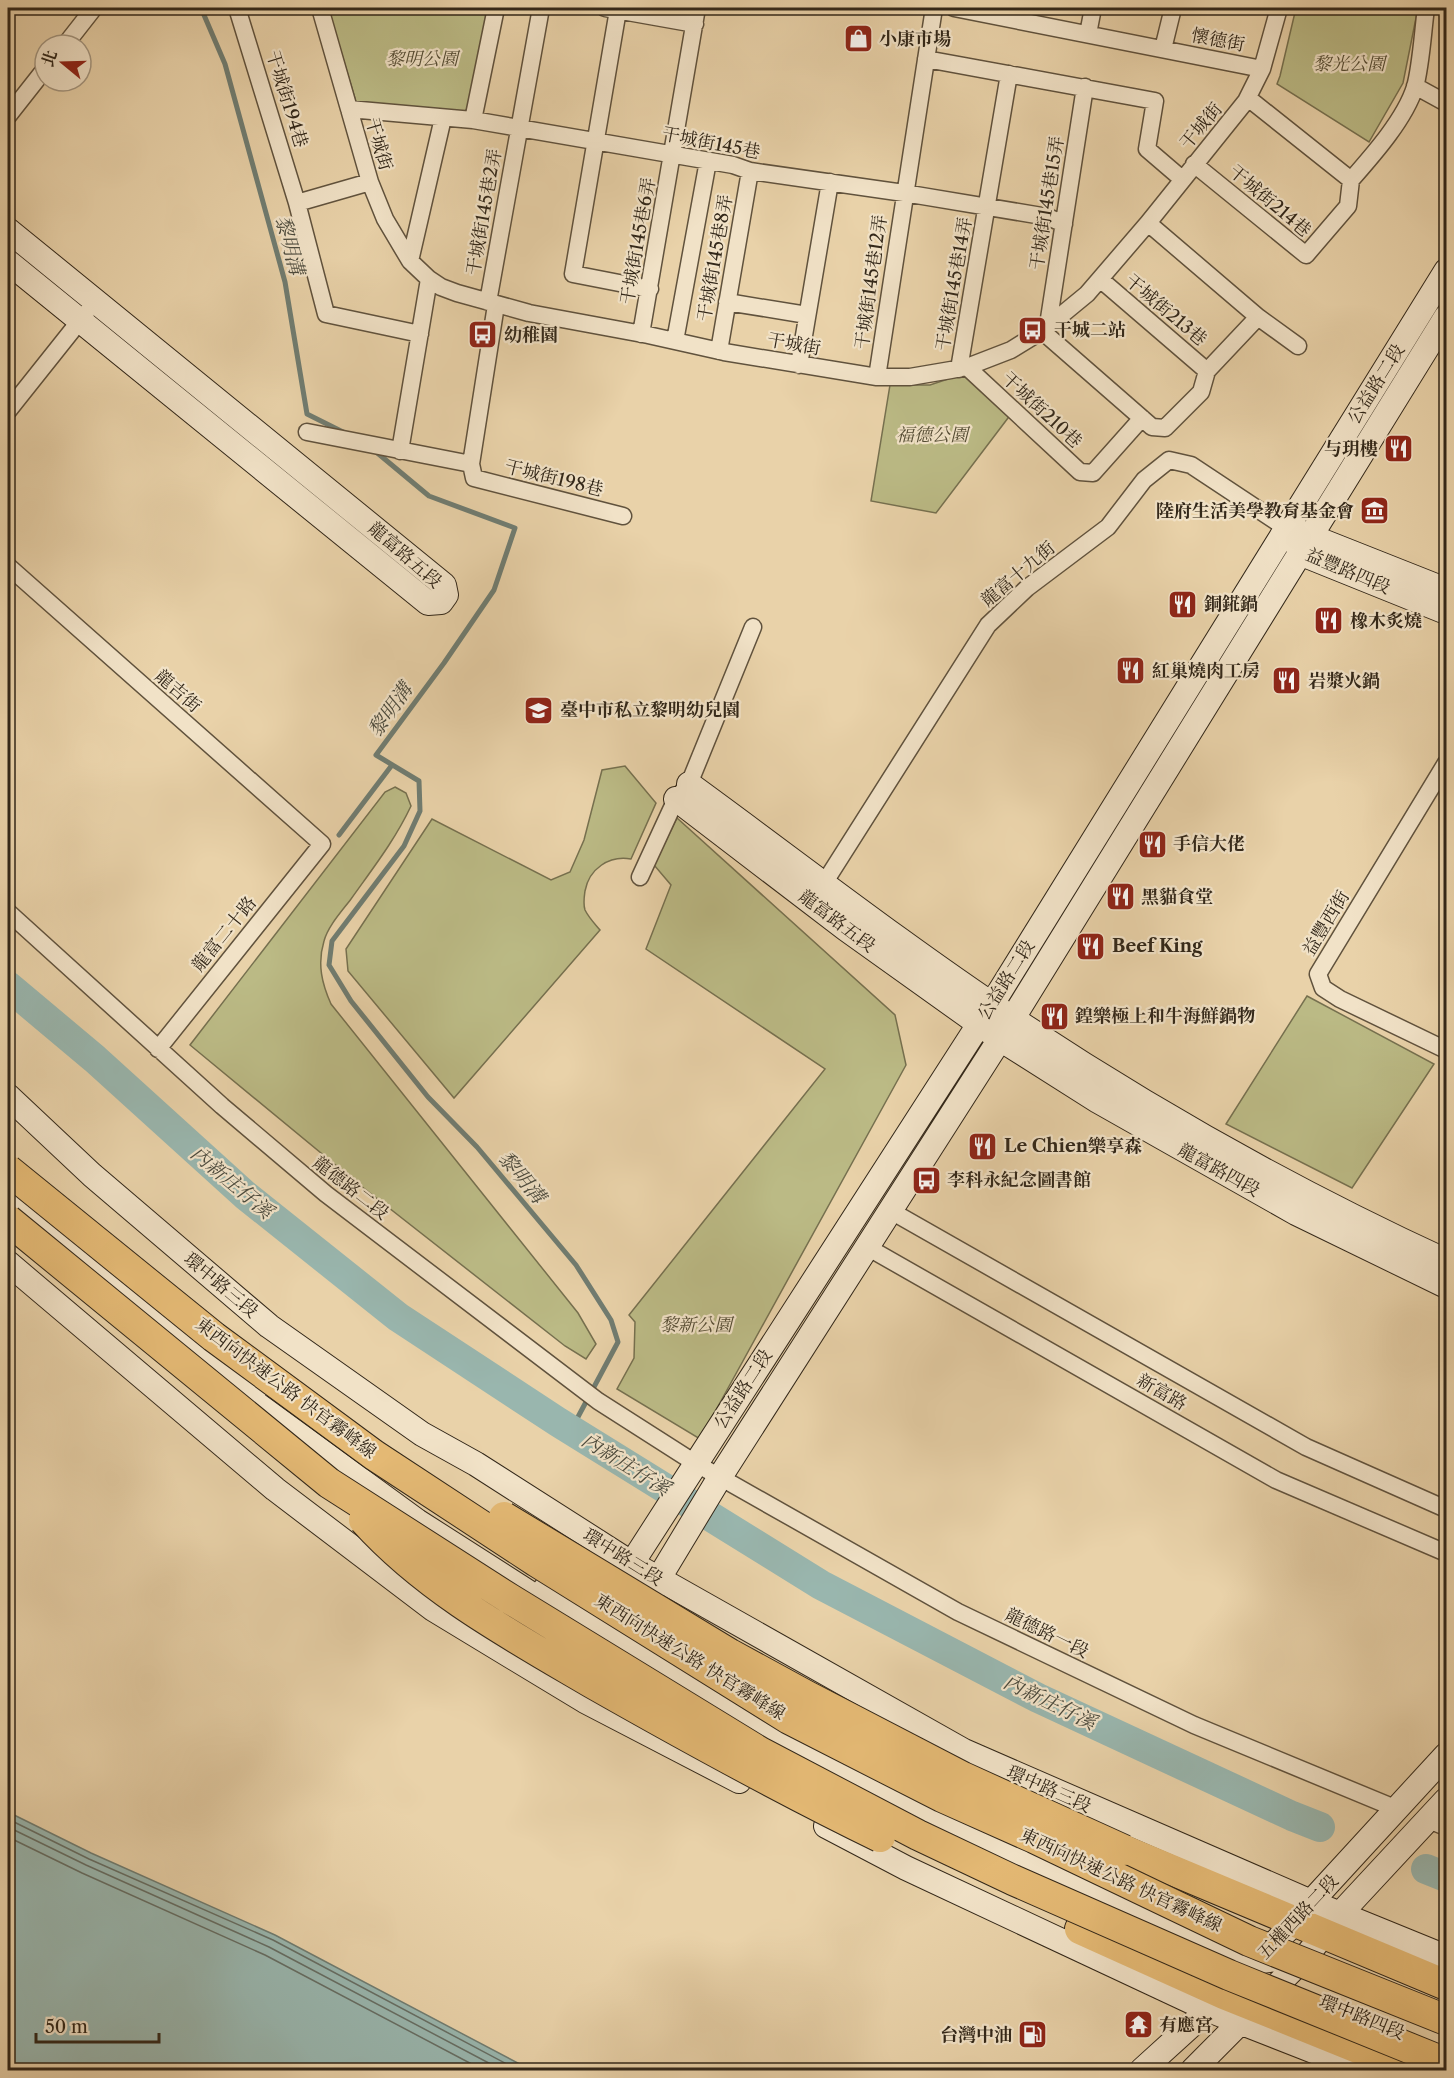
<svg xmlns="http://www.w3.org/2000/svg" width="1454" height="2078" font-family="'Libre Caslon Text','Noto Serif TC',serif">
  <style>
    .green { fill: #bbba85; stroke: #76704f; stroke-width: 1.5 }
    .water { fill: #99b6ae; stroke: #707d72; stroke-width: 1.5 }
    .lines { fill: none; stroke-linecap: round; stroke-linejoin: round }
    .shore { stroke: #666e64; stroke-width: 1.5 }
    .stream { stroke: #707d72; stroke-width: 5 }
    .river { stroke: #99b6ae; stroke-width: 30 }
    .street-casing { stroke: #60523d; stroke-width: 19 }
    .secondary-casing { stroke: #322719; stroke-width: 26 }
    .highway-casing { stroke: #322719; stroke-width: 32 }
    .street { stroke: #f1e2c7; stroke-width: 16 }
    .secondary { stroke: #f1e2c7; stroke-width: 24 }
    .highway { stroke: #e4b974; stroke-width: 30 }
    .highway-bridge-casing { stroke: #322719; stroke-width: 32; stroke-linecap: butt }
    .highway-bridge { stroke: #e4b974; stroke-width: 30 }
    .labels { text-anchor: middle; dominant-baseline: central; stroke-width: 4.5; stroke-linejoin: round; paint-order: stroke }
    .poi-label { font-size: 18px; font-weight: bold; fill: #322719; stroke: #f1e2c7; text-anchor: start }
    .street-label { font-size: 18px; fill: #322719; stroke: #f1e2c7 }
    .park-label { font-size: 18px; font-style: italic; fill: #544c34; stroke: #f1e2c7 }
    .water-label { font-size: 20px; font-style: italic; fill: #4c4b3e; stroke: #f1e2c7 }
  </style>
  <rect width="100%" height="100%" fill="#e9d2a9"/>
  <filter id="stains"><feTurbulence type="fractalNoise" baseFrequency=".00333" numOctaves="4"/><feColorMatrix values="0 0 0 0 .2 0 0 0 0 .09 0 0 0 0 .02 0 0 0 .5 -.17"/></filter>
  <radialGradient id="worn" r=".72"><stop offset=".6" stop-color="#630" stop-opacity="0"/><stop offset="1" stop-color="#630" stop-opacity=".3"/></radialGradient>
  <path class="green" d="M328,8H491L469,115L356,102Z
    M1296,8H1418L1403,83L1369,142L1277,84L1280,76Z
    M963,374L1011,414L936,513L871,501L890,385H930Z
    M625,766L656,803L631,859C609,855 589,869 585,891C584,898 583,904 585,910C589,918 595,924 600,930L454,1098L348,971L346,949L432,819L551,880L570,872L584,840L602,770Z
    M395,787L406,793L411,806C395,840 373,868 351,899C342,911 328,926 324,941C317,964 322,984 331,1004L578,1313L596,1344L586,1359L565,1346L361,1186L190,1045L385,792Z
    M677,818L895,1015L906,1065L700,1439L617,1389L634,1358L635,1322L629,1315L825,1069L646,949L671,885L654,865Z
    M1307,996L1434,1064L1352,1188L1226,1124Z"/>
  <path class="water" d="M8,1812L91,1853L275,1935L531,2070H8Z"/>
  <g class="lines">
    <path class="shore" d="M8,1819L89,1859L273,1940L518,2070
      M8,1827L86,1865L269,1947L502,2070
      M8,1837L82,1873L265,1955L483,2070"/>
    <path class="stream" d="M201,8L225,64L285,282L307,414L345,433
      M375,451L429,496L515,528L494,590L444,663L376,755L419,781L420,811L404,846L332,941L329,965L351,1001L428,1097L477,1147L576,1265L611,1320L618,1342L571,1430
      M339,835L392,765"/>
    <path class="river" d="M8,986L95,1059L245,1195L398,1317L558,1422L821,1585L1038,1698L1292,1816L1320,1827
      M1426,1869L1446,1877"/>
    <defs>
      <path id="street" d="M237,8L297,203L326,314L420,334
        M320,8L370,182L385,219L410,261L429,279L441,287L457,293L529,313L648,335L724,352L877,377H910L951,370L967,367L1011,350L1042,331L1087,294L1148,223L1246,101L1262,69L1279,8
        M605,8L695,24
        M954,8L1262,69
        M618,10L573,274L650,289
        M1088,34L1093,8
        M65,45L94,8
        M1163,49L1173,8
        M926,59L1155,101L1147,149L1182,179
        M1415,86L1446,103
        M1248,98L1351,180C1373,155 1405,119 1415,87C1421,66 1423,30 1426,8
        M349,109L473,120L733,165L750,171L904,193L1048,217L1064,224
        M8,116L45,69
        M473,120L496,8
        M1194,164L1306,255L1348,206L1351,180
        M297,203L370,182
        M410,261L443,118
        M1100,279L1207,371
        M488,302L541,8
        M727,302L807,315
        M496,305L471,464L474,478L623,516
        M1258,317L1298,346
        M1048,325L1085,87
        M1042,331L1152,427L1165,428L1201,392L1207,371L1258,317L1148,223
        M641,334L697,8
        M675,341L708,161
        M719,351L750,171
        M799,365L830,182
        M967,367L1080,472L1093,473L1142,418
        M959,369L1009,74
        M877,377L934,8
        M8,411L86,313
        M307,432L471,464
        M400,451L429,279
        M8,566L322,844L158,1049
        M1446,763L1318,974L1323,988L1340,999L1446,1050
        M640,877L676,799L689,784L753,627
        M823,885L988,625L1027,588L1108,527L1144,480L1169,460L1191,465L1286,528
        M8,912L222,1106L326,1194L598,1401L695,1463L958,1612L1194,1725L1397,1809
        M891,1211L1306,1447L1446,1509
        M867,1247L1276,1480L1446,1553
        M1428,1820L1446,1827"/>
      <path id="secondary" d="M8,230L444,585L446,595L441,602L428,603L8,262
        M1297,531L1446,590
        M1294,540L1302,554L1446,612
        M689,784C796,862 901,944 1012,1018C1150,1110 1296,1192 1446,1261
        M676,799L846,929L1000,1039L1098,1101L1296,1213L1446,1286
        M8,1096L92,1175L269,1326L422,1434L476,1464L631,1563L964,1751L1311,1902L1446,1957
        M8,1191L201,1349L255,1389
        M8,1263L275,1489L433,1609L585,1701L739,1781
        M232,1386L417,1521L556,1610
        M623,1577L992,1004L1446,271
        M545,1589L621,1639L780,1734L933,1815L1106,1897L1256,1962L1290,1957
        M650,1593L720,1477L1000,1039L1446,317
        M826,1826L906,1868L1209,2010L1362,2070
        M1257,1961L1296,1921L1311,1902L1446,1755
        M1142,2070L1218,2001
        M1193,2070L1307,1955L1340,1914L1446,1800"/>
      <path id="highway" d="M1124,1850L1446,1985
        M1080,1929L1224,1994L1412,2070"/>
    </defs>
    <use href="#street" class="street-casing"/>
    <use href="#secondary" class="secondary-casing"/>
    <use href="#highway" class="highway-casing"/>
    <use href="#street" class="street"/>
    <use href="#secondary" class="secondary"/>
    <use href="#highway" class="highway"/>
    <defs>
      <path id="highway-bridge" d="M8,1170L214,1337L374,1455L537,1562L789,1719L942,1797L1034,1838L1249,1941L1446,2020
        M8,1220L329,1483L510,1599L760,1752L918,1835L1013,1880L1229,1975L1446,2063
        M504,1517L730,1654L807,1696L963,1777L1124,1850
        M364,1520C427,1590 512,1636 592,1683C687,1737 783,1790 880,1837"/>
    </defs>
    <use href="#highway-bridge" class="highway-bridge-casing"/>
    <use href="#highway-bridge" class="highway-bridge"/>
  </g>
  <defs>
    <symbol id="shop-square" viewBox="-11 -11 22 22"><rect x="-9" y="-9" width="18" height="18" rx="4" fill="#8f2418" stroke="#f1e2c7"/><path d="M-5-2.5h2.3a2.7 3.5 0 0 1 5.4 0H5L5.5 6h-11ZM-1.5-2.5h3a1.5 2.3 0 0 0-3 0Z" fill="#fff"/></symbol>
    <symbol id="bus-square" viewBox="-11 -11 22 22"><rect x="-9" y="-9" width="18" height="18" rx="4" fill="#8f2418" stroke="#f1e2c7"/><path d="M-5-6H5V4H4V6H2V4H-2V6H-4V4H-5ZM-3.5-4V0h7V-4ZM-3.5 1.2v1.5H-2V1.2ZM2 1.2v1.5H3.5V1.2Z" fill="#fff"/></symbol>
    <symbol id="restaurant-square" viewBox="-11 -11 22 22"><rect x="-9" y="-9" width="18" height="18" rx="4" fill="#8f2418" stroke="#f1e2c7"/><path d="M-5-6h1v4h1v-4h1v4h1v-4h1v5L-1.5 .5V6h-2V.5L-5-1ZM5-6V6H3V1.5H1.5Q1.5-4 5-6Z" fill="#fff"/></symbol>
    <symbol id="museum-square" viewBox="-11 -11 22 22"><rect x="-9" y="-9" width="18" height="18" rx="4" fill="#8f2418" stroke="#f1e2c7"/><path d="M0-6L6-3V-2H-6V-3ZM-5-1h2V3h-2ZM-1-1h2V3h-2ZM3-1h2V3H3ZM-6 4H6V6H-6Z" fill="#fff"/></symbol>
    <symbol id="school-square" viewBox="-11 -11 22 22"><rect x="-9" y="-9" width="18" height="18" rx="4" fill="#8f2418" stroke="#f1e2c7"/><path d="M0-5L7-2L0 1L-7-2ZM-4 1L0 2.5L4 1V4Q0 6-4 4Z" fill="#fff"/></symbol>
    <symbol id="temple-square" viewBox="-11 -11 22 22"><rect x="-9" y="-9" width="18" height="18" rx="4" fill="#8f2418" stroke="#f1e2c7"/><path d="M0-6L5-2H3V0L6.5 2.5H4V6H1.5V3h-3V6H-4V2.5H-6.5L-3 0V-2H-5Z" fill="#fff"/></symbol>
    <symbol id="fuel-square" viewBox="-11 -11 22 22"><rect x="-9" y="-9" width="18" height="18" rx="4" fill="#8f2418" stroke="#f1e2c7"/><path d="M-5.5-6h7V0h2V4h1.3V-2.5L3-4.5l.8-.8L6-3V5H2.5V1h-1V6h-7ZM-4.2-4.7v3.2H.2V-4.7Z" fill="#fff"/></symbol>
  </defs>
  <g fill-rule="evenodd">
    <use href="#shop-square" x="842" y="22" width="33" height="33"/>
    <use href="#bus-square" x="1016" y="314" width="33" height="33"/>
    <use href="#bus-square" x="466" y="318" width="33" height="33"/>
    <use href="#restaurant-square" x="1382" y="432" width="33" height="33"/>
    <use href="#museum-square" x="1358" y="494" width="33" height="33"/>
    <use href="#restaurant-square" x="1166" y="588" width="33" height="33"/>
    <use href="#restaurant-square" x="1312" y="604" width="33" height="33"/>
    <use href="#restaurant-square" x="1114" y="654" width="33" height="33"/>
    <use href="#restaurant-square" x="1270" y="664" width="33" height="33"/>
    <use href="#school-square" x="522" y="694" width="33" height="33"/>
    <use href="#restaurant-square" x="1136" y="828" width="33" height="33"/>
    <use href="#restaurant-square" x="1104" y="880" width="33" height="33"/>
    <use href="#restaurant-square" x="1074" y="930" width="33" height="33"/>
    <use href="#restaurant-square" x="1038" y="1000" width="33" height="33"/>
    <use href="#restaurant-square" x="966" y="1130" width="33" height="33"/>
    <use href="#bus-square" x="910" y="1164" width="33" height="33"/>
    <use href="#temple-square" x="1122" y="2008" width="33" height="33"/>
    <use href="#fuel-square" x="1016" y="2018" width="33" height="33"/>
  </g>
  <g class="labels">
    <g class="poi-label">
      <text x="879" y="39">小康市場</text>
      <text x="1054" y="330">干城二站</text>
      <text x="504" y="335">幼稚園</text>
      <text x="1378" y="449" text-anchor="end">与玥樓</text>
      <text x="1354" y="511" text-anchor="end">陸府生活美學教育基金會</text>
      <text x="1204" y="604">銅錵鍋</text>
      <text x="1350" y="621">橡木炙燒</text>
      <text x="1152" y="671">紅巢燒肉工房</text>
      <text x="1308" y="681">岩漿火鍋</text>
      <text x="560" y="710">臺中市私立黎明幼兒園</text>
      <text x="1173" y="844">手信大佬</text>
      <text x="1141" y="897">黑貓食堂</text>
      <text x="1112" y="946">Beef King</text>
      <text x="1075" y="1016">鍠樂極上和牛海鮮鍋物</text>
      <text x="1004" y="1146">Le Chien樂享森</text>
      <text x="947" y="1180">李科永紀念圖書館</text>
      <text x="1159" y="2025">有應宮</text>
      <text x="1012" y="2035" text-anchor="end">台灣中油</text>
    </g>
    <g class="street-label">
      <text transform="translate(1218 40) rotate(11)">懷德街</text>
      <text transform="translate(287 99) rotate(73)">干城街194巷</text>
      <text transform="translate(1201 126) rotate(-50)">干城街</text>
      <text transform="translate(711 143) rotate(11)">干城街145巷</text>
      <text transform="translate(379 144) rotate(74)">干城街</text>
      <text transform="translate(1270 201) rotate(40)">干城街214巷</text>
      <text transform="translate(1047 203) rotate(-81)">干城街145巷15弄</text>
      <text transform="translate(484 212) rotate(-80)">干城街145巷2弄</text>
      <text transform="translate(638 241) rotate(-80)">干城街145巷6弄</text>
      <text transform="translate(715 258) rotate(-80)">干城街145巷8弄</text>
      <text transform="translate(871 282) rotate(-82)">干城街145巷12弄</text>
      <text transform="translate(954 284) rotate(-80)">干城街145巷14弄</text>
      <text transform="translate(1166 310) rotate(40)">干城街213巷</text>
      <text transform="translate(794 344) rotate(10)">干城街</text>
      <text transform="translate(1376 384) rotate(-58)">公益路二段</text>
      <text transform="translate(1042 410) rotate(43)">干城街210巷</text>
      <text transform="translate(554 478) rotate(14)">干城街198巷</text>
      <text transform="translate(405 555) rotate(41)">龍富路五段</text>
      <text transform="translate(1348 571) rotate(23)">益豐路四段</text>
      <text transform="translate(1018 574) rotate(-40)">龍富十九街</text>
      <text transform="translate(178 691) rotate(41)">龍吉街</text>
      <text transform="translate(837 921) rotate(37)">龍富路五段</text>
      <text transform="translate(1326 923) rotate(-59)">益豐西街</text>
      <text transform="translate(224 934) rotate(-51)">龍富二十路</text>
      <text transform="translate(1006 980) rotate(-58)">公益路二段</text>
      <text transform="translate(1219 1170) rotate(29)">龍富路四段</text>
      <text transform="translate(351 1188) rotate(38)">龍德路二段</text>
      <text transform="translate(221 1285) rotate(40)">環中路三段</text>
      <text transform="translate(286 1388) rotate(37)">東西向快速公路 快官霧峰線</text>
      <text transform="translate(743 1389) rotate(-57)">公益路二段</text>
      <text transform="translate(1162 1392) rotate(30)">新富路</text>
      <text transform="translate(623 1557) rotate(32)">環中路三段</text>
      <text transform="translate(1047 1633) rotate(26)">龍德路一段</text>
      <text transform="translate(690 1657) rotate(32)">東西向快速公路 快官霧峰線</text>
      <text transform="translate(1049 1789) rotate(24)">環中路三段</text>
      <text transform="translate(1121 1880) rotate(25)">東西向快速公路 快官霧峰線</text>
      <text transform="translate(1298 1917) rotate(-47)">五權西路二段</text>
      <text transform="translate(1362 2017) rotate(22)">環中路四段</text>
    </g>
    <g class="park-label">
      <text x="422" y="59">黎明公園</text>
      <text x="1349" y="64">黎光公園</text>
      <text x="932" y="435">福德公園</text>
      <text x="696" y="1325">黎新公園</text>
    </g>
    <g class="water-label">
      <text transform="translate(290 245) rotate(75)">黎明溝</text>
      <text transform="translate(390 710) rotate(-55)">黎明溝</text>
      <text transform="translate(522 1177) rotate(50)">黎明溝</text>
      <text transform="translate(232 1182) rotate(40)">內新庄仔溪</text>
      <text transform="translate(626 1464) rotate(32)">內新庄仔溪</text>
      <text transform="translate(1050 1702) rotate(26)">內新庄仔溪</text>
    </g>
  </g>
  <rect width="1454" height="2078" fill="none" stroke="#e9d2a9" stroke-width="30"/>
  <rect x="9" y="9" width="1436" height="2060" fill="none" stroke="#322719" stroke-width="3"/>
  <rect x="15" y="15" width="1424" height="2048" fill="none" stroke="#322719" stroke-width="1.5"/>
  <g transform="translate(63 63) rotate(289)"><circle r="28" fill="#f1e2c7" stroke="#a59781" stroke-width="1.5"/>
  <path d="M0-4.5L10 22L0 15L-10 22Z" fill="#8f2418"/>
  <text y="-9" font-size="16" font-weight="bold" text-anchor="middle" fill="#322719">北</text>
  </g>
  <path d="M36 2033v9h123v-9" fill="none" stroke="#322719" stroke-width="3"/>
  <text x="45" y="2033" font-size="18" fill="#322719" stroke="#f1e2c7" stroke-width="4.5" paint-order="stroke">50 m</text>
  <rect width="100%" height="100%" filter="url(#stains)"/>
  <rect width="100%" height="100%" fill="url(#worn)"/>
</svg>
